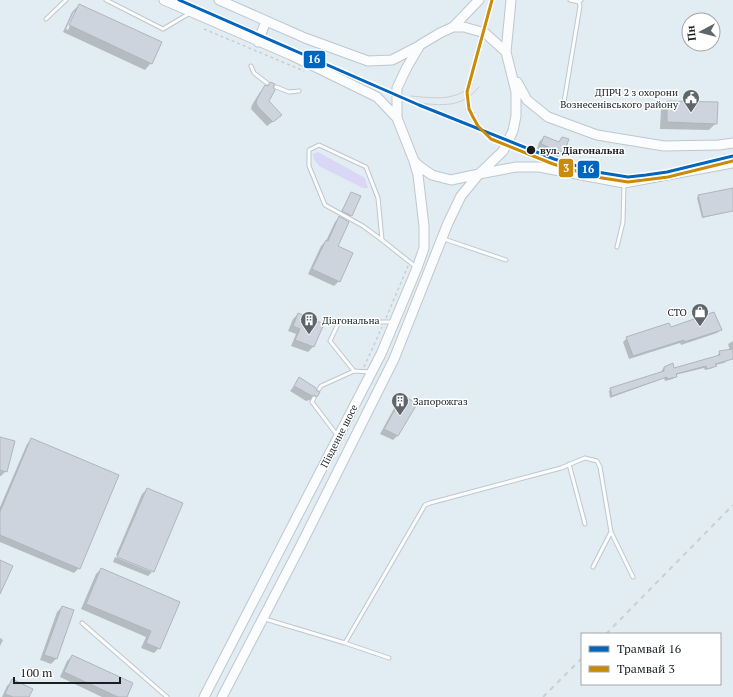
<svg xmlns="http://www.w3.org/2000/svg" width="733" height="697" font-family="'PT Serif',serif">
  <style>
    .green { fill: #d9d7f5 }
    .shadow { fill: #0003; fill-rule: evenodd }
    .building { fill: #cdd4de; stroke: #afb6bb }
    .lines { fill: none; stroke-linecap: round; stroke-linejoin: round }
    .lane-casing { stroke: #bfc7cd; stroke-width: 5 }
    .secondary-casing { stroke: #bfc7cd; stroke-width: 11 }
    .path { stroke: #cacdd0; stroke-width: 1.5; stroke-dasharray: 3 3; stroke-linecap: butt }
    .lane { stroke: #fbfcfd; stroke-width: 3 }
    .secondary { stroke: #fbfcfd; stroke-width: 9 }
    .tram { stroke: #cccfd1; stroke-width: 1 }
    .rail { stroke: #cccfd1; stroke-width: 2; stroke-dasharray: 5 5; stroke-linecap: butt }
    .tram-1-casing { stroke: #fff; stroke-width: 6 }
    .tram-2-casing { stroke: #fff; stroke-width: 6 }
    .tram-1 { stroke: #0065bd; stroke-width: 3 }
    .tram-2 { stroke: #ca8b07; stroke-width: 3 }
    .stop-dot { fill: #181e22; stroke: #fff; stroke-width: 1.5 }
    .labels { text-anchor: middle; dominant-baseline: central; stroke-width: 3; stroke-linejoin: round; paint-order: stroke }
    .poi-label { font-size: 10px; fill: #181e22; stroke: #fff; text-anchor: end }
    .stop-label { font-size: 10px; font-weight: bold; fill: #181e22; stroke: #fff; text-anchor: start }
    .street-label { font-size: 10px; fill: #181e22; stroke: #fff }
    .line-badge { stroke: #fff; stroke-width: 1.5 }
    .badge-label { font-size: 11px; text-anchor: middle; font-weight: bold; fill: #fff }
  </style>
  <rect width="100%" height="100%" fill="#e2ecf3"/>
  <path class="green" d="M318,152L365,178L368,188H363L319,166L314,159L313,154Z"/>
  <path class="shadow" d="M79,5L151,63L145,70L63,32L72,12ZM74,12H76L68,30L66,29Z
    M270,83L272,87L268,101L275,120L267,126L251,109L252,105L260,92Z
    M668,102L716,123L709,130L660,129L661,109Z
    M544,137L558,143L563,138L564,152L558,157L537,149L539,142Z
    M733,189V211L702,218L697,198L698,196Z
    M351,193L359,197L350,217L341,212Z
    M339,218L337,246L339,281L334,286L308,274L321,246L326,241L335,222Z
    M298,314L322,325L313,347L308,352L291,346L296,334L288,331L293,319Z
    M670,329H721L717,333L681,345L680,343L629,359L623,342L627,338Z
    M733,341V357L724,363L715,365L713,368L705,370L704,368L675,375L673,379L665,381L664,378L610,398L609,391L611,389L662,372V370L664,368L674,369L718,356V354L720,352L730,351L728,344Z
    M299,379L318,392L311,401L309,400L306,401L290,391Z
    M403,396L398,435L393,440L380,434L398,401Z
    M0,438L6,471L1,476H0Z
    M32,439L79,568L74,573L0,542V507L27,444Z
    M147,489L153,571L152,572V570L116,555L142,494Z
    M115,557L152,572L148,576L113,562Z
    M101,569L179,602L159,648L154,653L141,648L146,637L81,609L96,574Z
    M62,607L73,611L56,659L51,664L40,660L57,612Z
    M0,638L3,640L0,646Z
    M72,656L126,697H102L60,677L67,661Z
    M12,681L28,697H2L7,686Z"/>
  <path class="building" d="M79,4L162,42L152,64L69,25Z
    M270,82L275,84L273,87L275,90L269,101L282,115L273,122L258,107L256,103L257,99L265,85L268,86Z
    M667,101L718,102L717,124L667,122Z
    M544,136L559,142L562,137L569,139L564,153L541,144Z
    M733,188V211L703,217L698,195Z
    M351,192L361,196L352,216L342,211Z
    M339,216L349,222L338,246L353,253L340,282L312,269L326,240L328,241Z
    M714,312L722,330L684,342V340L633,356L626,337L669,323L671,327Z
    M298,313L324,324L314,347L295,340L300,329L293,326Z
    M733,349V359L715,364L717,366L707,369L706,366L676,374L677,377L667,379V377L612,396L610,388L664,371V367L673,363L674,368L720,355L719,351Z
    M299,377L316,388L317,391L320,392L317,397L314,395L312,396L294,386Z
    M403,395L417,404L398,436L384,429Z
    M0,437L15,441L7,472L0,470Z
    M31,438L119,475L80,569L0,535V512Z
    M147,488L183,503L154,572L117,557Z
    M0,560L13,566L0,594Z
    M101,568L180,602L160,649L146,643L151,631L86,604Z
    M62,606L74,610L57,659L44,655Z
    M72,655L133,683L127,697H118L64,672Z
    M12,679L33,689L29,697H13L5,694Z"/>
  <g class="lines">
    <defs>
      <path id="lane" d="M106,0L163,29L190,13
        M570,0L579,2L581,0
        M46,19L66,0
        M251,66L254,73L267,83
        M276,87L289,92L299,91
        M564,102L580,6L579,2
        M444,239L506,260
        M382,240L378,198L366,167L319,145L309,150V166L325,205L363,226L382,240L416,267
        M617,247L623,222L624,184
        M371,372L354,371L330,341L339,322H392
        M319,389L321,386L354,371
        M314,398L312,402L337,435
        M569,464L585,524
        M593,567L611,532
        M265,619L345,643L389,658
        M82,623L167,697
        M345,643L425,505L430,503L561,468L580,460L585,458L597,461L600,467L611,532L633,577"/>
      <path id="secondary" d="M164,0L291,55L377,97L397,118
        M219,0L305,38L368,61L392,60L419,46
        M453,27H464L485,33L506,52L516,92V116L513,131L503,151L479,174L451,180L432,175L419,166L414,161L397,118V88L407,67L420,45L440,33Z
        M453,27L479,0
        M258,42L266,21
        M506,52L511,0
        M517,82L527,100L548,117L597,135L664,146L719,145L733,143
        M204,697L381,354L417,268L424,248V226L418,175L414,161
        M222,697L300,547L394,359L448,223L461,196L479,174L516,167H539L624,183L733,163"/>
    </defs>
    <use href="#lane" class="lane-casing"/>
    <use href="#secondary" class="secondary-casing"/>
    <path class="path" d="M204,29L304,71
      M386,318L408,266
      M364,367L382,327"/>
    <use href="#lane" class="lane"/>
    <use href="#secondary" class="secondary"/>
    <path class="tram" d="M411,96C434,98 456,102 473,84
      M416,103C442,105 461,109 479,87"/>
    <path class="rail" d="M606,634L733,505
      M543,697L582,658"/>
    <defs>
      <path id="tram-1" d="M179,0L419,105L554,159L597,172L628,177L646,175L667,172L733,156"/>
      <path id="tram-2" d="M492,0L467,92L469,109L473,117L478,126L491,139L553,164L596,177L628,182L668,177L733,161"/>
    </defs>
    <use href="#tram-1" class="tram-1-casing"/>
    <use href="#tram-2" class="tram-2-casing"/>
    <use href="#tram-1" class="tram-1"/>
    <use href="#tram-2" class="tram-2"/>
  </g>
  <defs>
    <symbol id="civic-pin" viewBox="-11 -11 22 30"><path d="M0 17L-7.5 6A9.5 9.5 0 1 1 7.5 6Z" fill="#5f666b" stroke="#fff"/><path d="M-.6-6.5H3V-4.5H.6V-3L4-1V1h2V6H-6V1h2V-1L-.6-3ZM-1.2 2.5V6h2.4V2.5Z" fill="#fff"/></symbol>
    <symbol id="shop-pin" viewBox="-11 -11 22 30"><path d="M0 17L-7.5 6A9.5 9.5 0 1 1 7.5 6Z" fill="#5f666b" stroke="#fff"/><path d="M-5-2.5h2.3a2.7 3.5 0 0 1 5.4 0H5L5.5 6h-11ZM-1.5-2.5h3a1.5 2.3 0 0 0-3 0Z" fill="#fff"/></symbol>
    <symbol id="building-pin" viewBox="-11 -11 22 30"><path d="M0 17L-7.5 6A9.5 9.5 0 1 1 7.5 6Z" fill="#5f666b" stroke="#fff"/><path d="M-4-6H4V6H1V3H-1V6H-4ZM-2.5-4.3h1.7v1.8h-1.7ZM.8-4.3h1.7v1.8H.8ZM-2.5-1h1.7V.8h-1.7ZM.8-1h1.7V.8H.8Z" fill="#fff"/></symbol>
  </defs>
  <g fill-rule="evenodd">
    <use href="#civic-pin" x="681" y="88" width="20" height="27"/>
    <use href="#shop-pin" x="690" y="302" width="20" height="27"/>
    <use href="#building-pin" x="299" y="310" width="20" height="27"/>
    <use href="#building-pin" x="390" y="391" width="20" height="27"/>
  </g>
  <circle class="stop-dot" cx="531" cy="150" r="5"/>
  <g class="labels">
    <g class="poi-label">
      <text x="678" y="92">ДПРЧ 2 з охорони<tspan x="678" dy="12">Вознесенівського району</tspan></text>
      <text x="687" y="312">СТО</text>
      <text x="322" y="320" text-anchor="start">Діагональна</text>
      <text x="413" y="401" text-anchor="start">Запорожгаз</text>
    </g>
    <g class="stop-label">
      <text x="540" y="150">вул. Діагональна</text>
    </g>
    <g class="street-label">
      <text transform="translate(339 436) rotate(-63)">Південне шосе</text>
    </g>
  </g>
  <g class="line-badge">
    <rect x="303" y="50" width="23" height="19" rx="4" fill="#0065bd"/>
    <rect x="558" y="158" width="16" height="20" rx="4" fill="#ca8b07"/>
    <rect x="577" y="160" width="23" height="19" rx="4" fill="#0065bd"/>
  </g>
  <g class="badge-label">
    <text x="314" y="63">16</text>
    <text x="566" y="172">3</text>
    <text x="588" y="173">16</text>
  </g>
  <rect x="581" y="633" width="140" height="52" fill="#ffffff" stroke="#a3a5a7"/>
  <rect x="589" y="646" width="20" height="6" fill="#0065bd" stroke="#a3a5a7"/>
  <text x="617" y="653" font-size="12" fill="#181e22">Трамвай 16</text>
  <rect x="589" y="666" width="20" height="6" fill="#ca8b07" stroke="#a3a5a7"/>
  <text x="617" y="673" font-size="12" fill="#181e22">Трамвай 3</text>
  <g transform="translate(701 32) rotate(263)"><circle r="19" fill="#ffffff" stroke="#a3a5a7"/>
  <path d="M0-3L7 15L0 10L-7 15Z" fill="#5f666b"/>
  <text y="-6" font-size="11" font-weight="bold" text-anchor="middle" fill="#181e22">Пн</text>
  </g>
  <path d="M14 677v6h106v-6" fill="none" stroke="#181e22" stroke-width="2"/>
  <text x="20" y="677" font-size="12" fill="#181e22" stroke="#ffffff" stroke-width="3" paint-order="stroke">100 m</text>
</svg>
